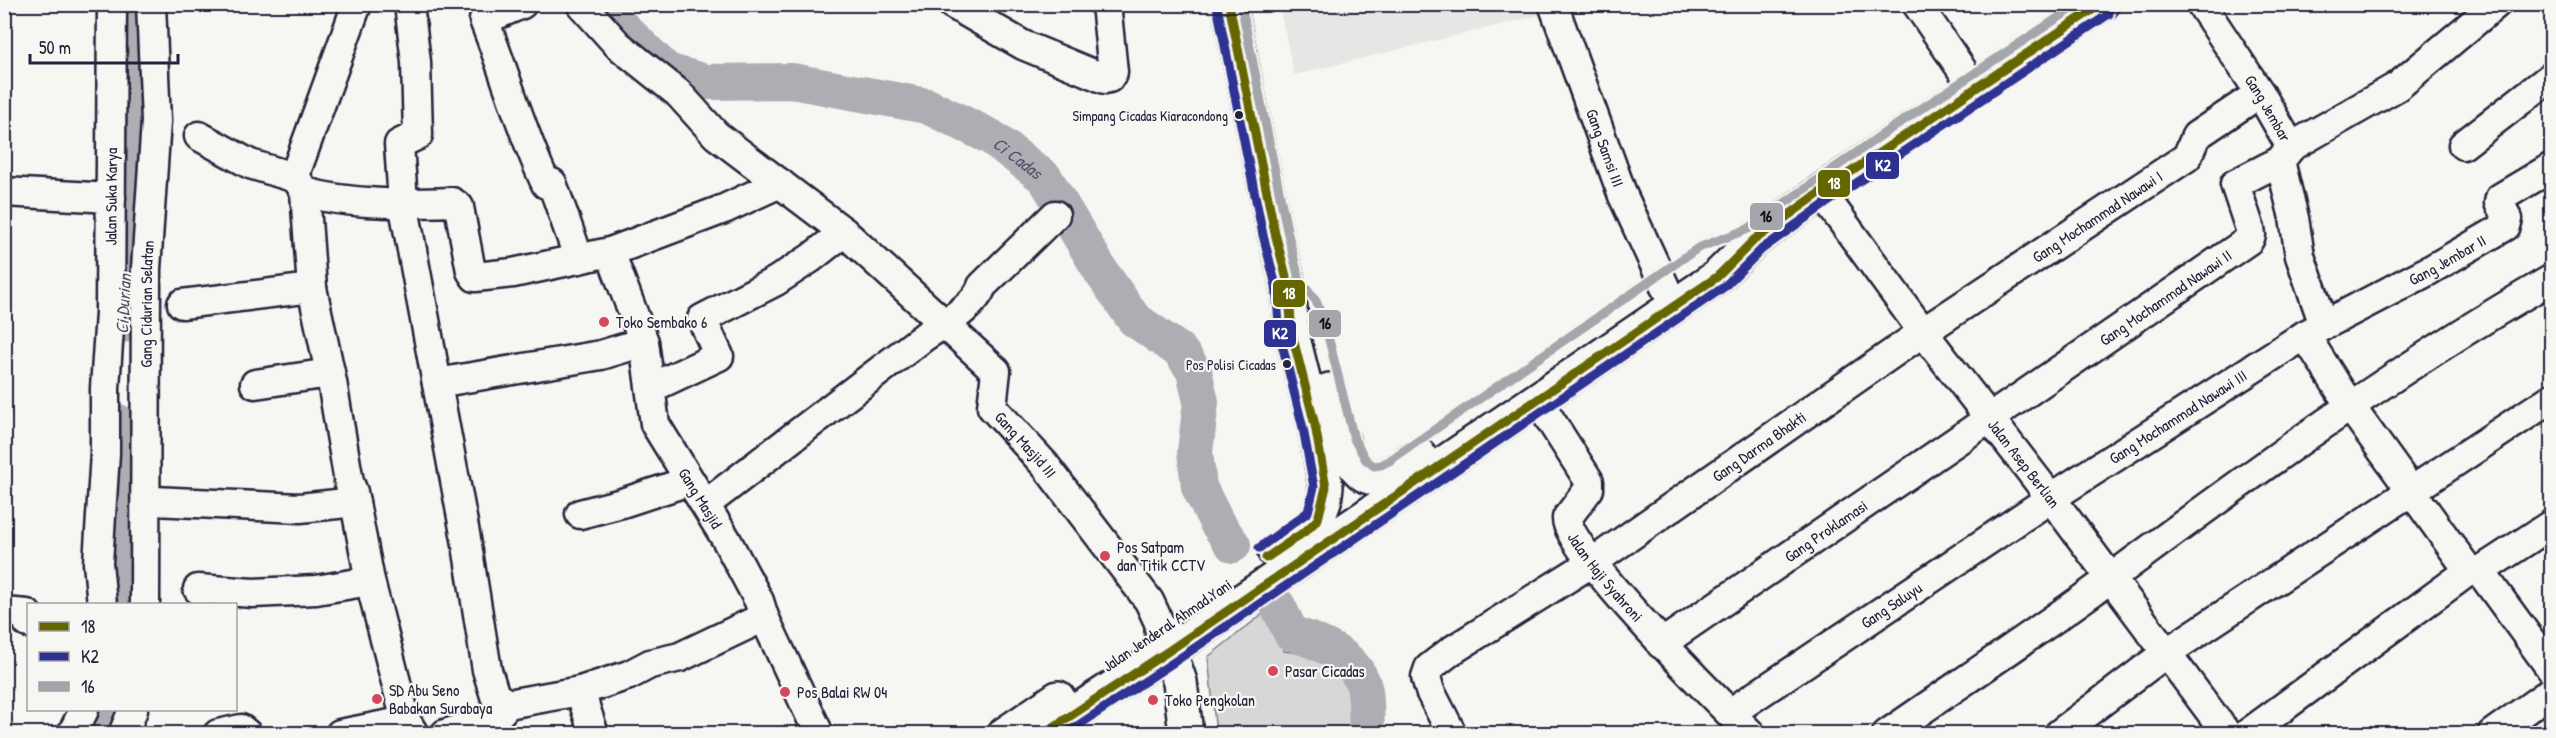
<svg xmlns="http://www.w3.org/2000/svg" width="2556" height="738" font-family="'Patrick Hand',sans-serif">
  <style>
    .built { fill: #e6e6e4 }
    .green { fill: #d7d7d7; stroke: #7c7c89; stroke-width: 1.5 }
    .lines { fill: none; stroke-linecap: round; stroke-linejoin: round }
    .river { stroke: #adadb3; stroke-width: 36 }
    .minor-casing { stroke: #22223b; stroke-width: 33 }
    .major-casing { stroke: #22223b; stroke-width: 38 }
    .minor { stroke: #f6f6f2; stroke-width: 28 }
    .major { stroke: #f6f6f2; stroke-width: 33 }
    .bus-1-casing { stroke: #f6f6f2; stroke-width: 14 }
    .bus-2-casing { stroke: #f6f6f2; stroke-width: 14 }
    .bus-3-casing { stroke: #f6f6f2; stroke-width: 14 }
    .bus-1 { stroke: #660; stroke-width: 9 }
    .bus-2 { stroke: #2e3192; stroke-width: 9 }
    .bus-3 { stroke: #a5a5ac; stroke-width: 9 }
    .bus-dot { fill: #22223b; stroke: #f6f6f2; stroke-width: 2 }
    .poi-dot { fill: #d1495b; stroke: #f6f6f2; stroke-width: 2 }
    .labels { text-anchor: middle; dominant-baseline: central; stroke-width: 4.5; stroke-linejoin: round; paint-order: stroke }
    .bus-label { font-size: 14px; fill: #22223b; stroke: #f6f6f2; text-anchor: end }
    .street-label { font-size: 16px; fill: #22223b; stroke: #f6f6f2 }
    .poi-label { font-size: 16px; fill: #22223b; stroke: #f6f6f2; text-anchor: start }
    .water-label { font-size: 18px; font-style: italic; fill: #535365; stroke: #f6f6f2 }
    .line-badge { stroke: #f6f6f2; stroke-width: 2 }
    .badge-label { font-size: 16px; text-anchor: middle; font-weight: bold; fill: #fff }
    .pale-badge-label { font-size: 16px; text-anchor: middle; font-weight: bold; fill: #111 }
  </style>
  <rect width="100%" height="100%" fill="#f6f6f2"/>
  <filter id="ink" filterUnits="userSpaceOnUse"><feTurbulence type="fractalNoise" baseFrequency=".0167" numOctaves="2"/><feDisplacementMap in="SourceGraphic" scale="12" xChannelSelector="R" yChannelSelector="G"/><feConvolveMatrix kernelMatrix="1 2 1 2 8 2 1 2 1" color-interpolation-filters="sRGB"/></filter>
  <g filter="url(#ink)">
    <path class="built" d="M1546,4L1549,13L1294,75L1279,5Z"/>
    <path class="green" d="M1264,613L1284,651L1321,656L1378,696L1361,723L1364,733H1216L1208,657Z"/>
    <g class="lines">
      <g class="river">
        <path id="s1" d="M598,4L667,71L706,82L792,81L927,106L991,137L1045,178L1102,273L1134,319L1180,351L1194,371L1201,402L1195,452L1199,487L1217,523L1233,545"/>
        <path d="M122,325L130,163L126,4"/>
        <path d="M118,604V422"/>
        <path d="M1278,606L1291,633C1321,643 1358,656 1365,691C1367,705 1366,720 1367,734"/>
        <path d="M87,734L101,715L103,710"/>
      </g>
      <defs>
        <g id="minor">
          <path d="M357,4L297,169L296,178L305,192L312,288L332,382L349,482L353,492L370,581L406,721L414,734"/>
          <path d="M409,4L416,62L418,135L399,144L403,202L466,539L487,670L495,696L508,704"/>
          <path d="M522,4L484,20C506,75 521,131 546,184L552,183L579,259"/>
          <path id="s2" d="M581,4L618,45L678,93L716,135L844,232L996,371L992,407L1045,465L1149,601L1162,629"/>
          <path d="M952,4L1023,45L1105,79L1109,78L1113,72L1106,4"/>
          <path id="s3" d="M1553,4L1623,196L1665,287"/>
          <path d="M1917,4L1975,89"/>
          <path id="s4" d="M2201,4L2260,93L2291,147L2280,161L2294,218L2300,256L2324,325"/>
          <path d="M199,136L250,164L296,178"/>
          <path d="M2463,145L2552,76"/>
          <path d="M2291,147L2398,86L2496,4"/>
          <path d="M4,192L111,198"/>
          <path d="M305,192C350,205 405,204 452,202L459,207L471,271L475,277L513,273L610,252L724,209L780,183"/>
          <path id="s5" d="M1821,192L1923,332L2051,498L2227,734"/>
          <path id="s6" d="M610,252L644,342L655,424L726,539L759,601L764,617L819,734"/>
          <path d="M182,304L312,288"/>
          <path d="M2305,335L2350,406L2469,571"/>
          <path d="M437,383L601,355L644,342"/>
          <path d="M255,384L330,373"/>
          <path d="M651,388L719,356L702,319L776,281L811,258L844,232"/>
          <path id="s7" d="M1537,399L1589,481V489L1567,518C1564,548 1722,706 1751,734"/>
          <path d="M154,501L300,508L355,502"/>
          <path d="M706,504L925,336C942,325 976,306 982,286L1055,215"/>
          <path d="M580,514L622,503L689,481"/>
          <path d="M2480,571L2552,670"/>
          <path d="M2480,571L2552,524"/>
          <path d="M198,589L253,593L316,590L370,581"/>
          <path id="s8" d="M102,604L98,563L105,453V388L110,313L112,4"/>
          <path id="s9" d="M145,604L146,269L156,121L151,4"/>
          <path d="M4,612L27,614L28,623"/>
          <path id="s10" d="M1661,644L2249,240L2251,235L2250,229L2235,184L2280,161"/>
          <path d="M580,691L594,734"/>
          <path id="s11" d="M1730,713L2051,498L2305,335L2430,270L2506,226L2508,219L2499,203L2500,198L2552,167"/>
          <path d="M75,734L73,732L84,710"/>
          <path d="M123,734L133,710"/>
          <path d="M218,734L241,729L247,734"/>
          <path d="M340,734L406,721"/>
          <path d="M445,734L488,720L499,714L508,704L580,691L629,675L650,664L680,657L764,617"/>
          <path id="s12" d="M1452,734L1430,691L1426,677L1429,668L1451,651L1593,562L1923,332L2187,157L2196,136L2260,93"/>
          <path d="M1887,734C1962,682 2038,632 2111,578C2254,472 2397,368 2552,279"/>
          <path d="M2059,734L2166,653L2552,398"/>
          <path d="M2247,734L2469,571H2480"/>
          <path d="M2492,734L2552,691"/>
        </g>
        <path id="major" d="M1229,4L1275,233L1288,284L1292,334L1315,425L1326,487L1324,502L1318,519L1307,530L1275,552
          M1329,390C1334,413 1346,481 1378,478C1392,477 1408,462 1419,455
          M1162,630L1180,682L1186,734
          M1005,734L1058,698
          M1042,734L1170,650L1717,277L1754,240L1821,192L1890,144L2102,4"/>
      </defs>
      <use href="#minor" class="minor-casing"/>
      <use href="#major" class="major-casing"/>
      <use href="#minor" class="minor"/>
      <use href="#major" class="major"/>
      <defs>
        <path id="bus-1" d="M1229,4L1275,233L1288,284L1292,334L1315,425L1326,487L1318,519L1307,530L1266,558
          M1043,734L1170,650L1717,277L1754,240L1821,192L2101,4"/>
        <path id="bus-2" d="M1217,6L1263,235L1276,286L1280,336L1303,428L1314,487L1308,512L1259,548
          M1065,734L1177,660L1724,287L1762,249L1828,202L2109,14"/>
        <path id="bus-3" d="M1241,4L1287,230L1299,279L1316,301L1325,324L1354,439L1366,460L1374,466L1381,465L1389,461L1698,248L1748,229L1883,134L2079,4"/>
      </defs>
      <use href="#bus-1" class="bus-1-casing"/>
      <use href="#bus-2" class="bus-2-casing"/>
      <use href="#bus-3" class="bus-3-casing"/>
      <use href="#bus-1" class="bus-1"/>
      <use href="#bus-2" class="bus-2"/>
      <use href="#bus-3" class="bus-3"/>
    </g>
  </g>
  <g class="bus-dot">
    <circle cx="1239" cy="115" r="5"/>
    <circle cx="1287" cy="364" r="5"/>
  </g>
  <g class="poi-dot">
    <circle cx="604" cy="322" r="6"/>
    <circle cx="1105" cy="556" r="6"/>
    <circle cx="1273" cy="671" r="6"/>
    <circle cx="785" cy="692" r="6"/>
    <circle cx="377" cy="699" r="6"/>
    <circle cx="1153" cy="700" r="6"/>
  </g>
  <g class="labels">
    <g class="bus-label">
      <text x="1228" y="115">Simpang Cicadas Kiaracondong</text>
      <text x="1276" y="364">Pos Polisi Cicadas</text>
    </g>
    <g class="street-label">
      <text stroke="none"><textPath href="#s4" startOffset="124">Gang Jembar</textPath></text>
      <text stroke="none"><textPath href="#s3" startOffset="153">Gang Samsi III</textPath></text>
      <text stroke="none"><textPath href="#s8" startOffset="408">Jalan Suka Karya</textPath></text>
      <text stroke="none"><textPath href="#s12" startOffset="879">Gang Mochammad Nawawi I</textPath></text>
      <text stroke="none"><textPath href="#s11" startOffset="849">Gang Jembar II</textPath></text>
      <text stroke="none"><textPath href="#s10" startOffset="612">Gang Mochammad Nawawi II</textPath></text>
      <text stroke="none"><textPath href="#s9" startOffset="300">Gang Cidurian Selatan</textPath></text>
      <text stroke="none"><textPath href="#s11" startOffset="537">Gang Mochammad Nawawi III</textPath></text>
      <text stroke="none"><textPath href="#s2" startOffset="642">Gang Masjid III</textPath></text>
      <text stroke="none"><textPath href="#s12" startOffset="470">Gang Darma Bhakti</textPath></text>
      <text stroke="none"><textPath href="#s5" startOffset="339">Jalan Asep Berlian</textPath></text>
      <text stroke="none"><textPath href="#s6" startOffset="266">Gang Masjid</textPath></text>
      <text stroke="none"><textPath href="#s10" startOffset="200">Gang Proklamasi</textPath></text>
      <text stroke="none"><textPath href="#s7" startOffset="213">Jalan Haji Syahroni</textPath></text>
      <text stroke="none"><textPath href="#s11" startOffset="194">Gang Saluyu</textPath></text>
      <text transform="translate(1167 625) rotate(-34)">Jalan Jenderal Ahmad Yani</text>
    </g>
    <g class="poi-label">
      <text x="616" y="322">Toko Sembako 6</text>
      <text x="1117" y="547">Pos Satpam<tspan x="1117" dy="18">dan Titik CCTV</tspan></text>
      <text x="1285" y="671">Pasar Cicadas</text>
      <text x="389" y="690">SD Abu Seno<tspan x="389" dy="18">Babakan Surabaya</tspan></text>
      <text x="797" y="692">Pos Balai RW 04</text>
      <text x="1165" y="700">Toko Pengkolan</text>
    </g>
    <g class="water-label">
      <text stroke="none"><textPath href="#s1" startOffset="465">Ci Cadas</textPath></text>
      <text transform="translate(123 304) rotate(-87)">Ci Durian</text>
    </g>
  </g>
  <g class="line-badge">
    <rect x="1865" y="151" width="35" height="29" rx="6" fill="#2e3192"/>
    <rect x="1817" y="169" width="34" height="29" rx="6" fill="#660"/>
    <rect x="1749" y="202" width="35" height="29" rx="6" fill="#a5a5ac"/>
    <rect x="1272" y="279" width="34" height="29" rx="6" fill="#660"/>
    <rect x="1308" y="309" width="34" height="29" rx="6" fill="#a5a5ac"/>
    <rect x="1263" y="319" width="34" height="29" rx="6" fill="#2e3192"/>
  </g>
  <g class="badge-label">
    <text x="1883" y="171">K2</text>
    <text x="1834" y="189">18</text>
    <text x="1289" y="299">18</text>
    <text x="1280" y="339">K2</text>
  </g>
  <g class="pale-badge-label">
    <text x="1766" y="222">16</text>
    <text x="1325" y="329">16</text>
  </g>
  <rect width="2556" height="738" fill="none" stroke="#f6f6f2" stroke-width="24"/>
  <rect x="12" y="12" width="2532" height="714" fill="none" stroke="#22223b" stroke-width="2" filter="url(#ink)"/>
  <rect x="27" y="603" width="210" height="108" fill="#f6f6f2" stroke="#a1a1a9" stroke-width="1.5"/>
  <rect x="39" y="622" width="30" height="9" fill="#666600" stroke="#a1a1a9" stroke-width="1.5"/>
  <text x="81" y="633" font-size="18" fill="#22223b">18</text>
  <rect x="39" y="652" width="30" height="9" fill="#2e3192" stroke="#a1a1a9" stroke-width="1.5"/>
  <text x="81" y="663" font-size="18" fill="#22223b">K2</text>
  <rect x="39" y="682" width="30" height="9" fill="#a5a5ac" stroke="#a1a1a9" stroke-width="1.5"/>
  <text x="81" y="693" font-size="18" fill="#22223b">16</text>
  <path d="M30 54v9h148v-9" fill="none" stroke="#22223b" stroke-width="3"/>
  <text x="39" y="54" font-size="18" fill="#22223b" stroke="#f6f6f2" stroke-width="4.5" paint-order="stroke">50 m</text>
</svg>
